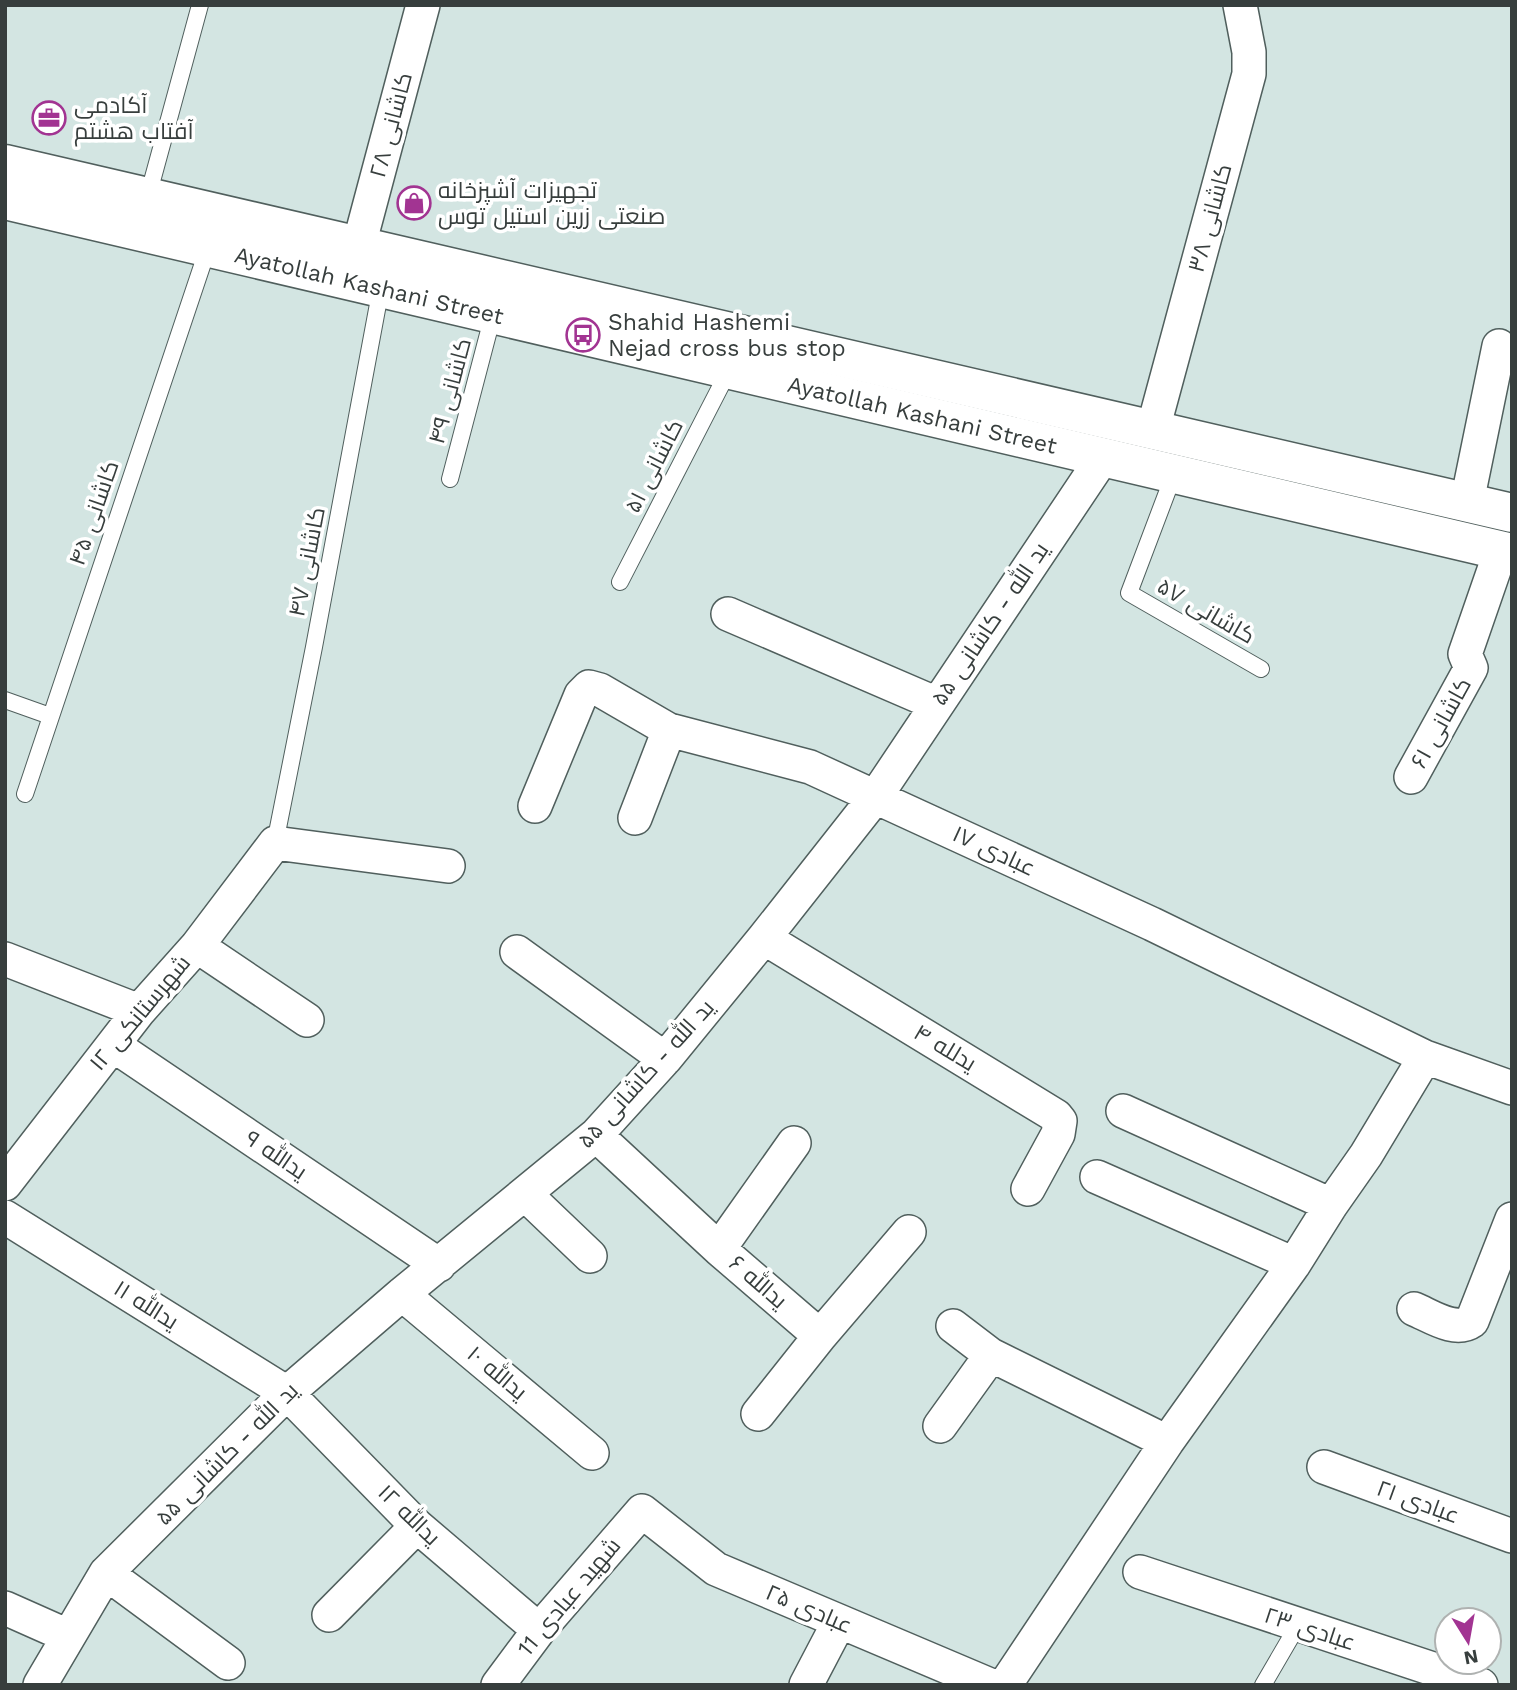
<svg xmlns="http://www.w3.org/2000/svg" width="1517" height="1690" font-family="'Work Sans',Cairo,sans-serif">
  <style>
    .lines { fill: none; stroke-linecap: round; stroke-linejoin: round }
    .service-casing { stroke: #505f5d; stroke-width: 18 }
    .minor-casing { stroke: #505f5d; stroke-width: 36 }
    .secondary-casing { stroke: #505f5d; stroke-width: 41 }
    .service { stroke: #fff; stroke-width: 16 }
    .minor { stroke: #fff; stroke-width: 33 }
    .secondary { stroke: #fff; stroke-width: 38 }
    .labels { text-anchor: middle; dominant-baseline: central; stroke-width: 7; stroke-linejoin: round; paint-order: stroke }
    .poi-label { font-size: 23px; fill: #373e3d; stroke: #fff; text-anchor: start }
    .street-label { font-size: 23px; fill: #373e3d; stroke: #fff }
  </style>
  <rect width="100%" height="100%" fill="#d3e5e2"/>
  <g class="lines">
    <defs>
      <path id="service" d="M148,196L200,5
        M1174,474L1129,593L1261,669
        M450,479L493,315
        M620,582L729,370
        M5,700L50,716
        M25,794L208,248
        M275,843L314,647L381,288
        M1263,1685L1298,1625"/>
      <path id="minor" d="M359,245L423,5
        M1153,429L1249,74V52L1240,5
        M1467,502L1499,346
        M728,614L937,704
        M1411,777L1471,668L1465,654L1501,550
        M535,806L581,695L589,687L600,690L669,730L810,767L1152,924L1425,1057L1512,1088
        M635,818L669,730
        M764,938L1056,1116L1060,1121L1058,1134L1028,1189
        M197,946L307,1020
        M517,952L665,1059
        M5,959L139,1011
        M113,1045L439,1265
        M1123,1111L1331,1205
        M596,1135L719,1249L820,1336L909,1232
        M1097,1177L1294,1264
        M5,1184L139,1011L197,946L275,843L448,866
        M525,1194L590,1256
        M5,1217L287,1393L417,1526L539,1630
        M719,1249L794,1143
        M402,1294L592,1453
        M1414,1309C1431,1316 1455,1333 1472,1321L1512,1219
        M953,1326L991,1355L1167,1442
        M758,1414L820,1336
        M940,1426L991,1355
        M1324,1467L1512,1536
        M1140,1572L1481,1685
        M106,1573L228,1663
        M5,1608L68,1636
        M329,1615L417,1526
        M40,1685L106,1573L287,1393L402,1294L596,1135L665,1059L764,938L876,796L1103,457
        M498,1685L539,1630L642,1511L716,1569L990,1685
        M806,1685L839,1622
        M1005,1685L1167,1442L1294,1264L1331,1205L1366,1155L1425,1057"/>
      <g id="secondary">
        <path d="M5,164L1512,513"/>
        <path id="s1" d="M5,200L1512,553"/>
      </g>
    </defs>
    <use href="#service" class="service-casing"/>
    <use href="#minor" class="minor-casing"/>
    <use href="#secondary" class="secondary-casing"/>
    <use href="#service" class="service"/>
    <use href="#minor" class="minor"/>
    <use href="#secondary" class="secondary"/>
  </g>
  <defs>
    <symbol id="office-ring" viewBox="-11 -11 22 22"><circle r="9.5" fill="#fff" stroke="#a23492" stroke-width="1.5"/><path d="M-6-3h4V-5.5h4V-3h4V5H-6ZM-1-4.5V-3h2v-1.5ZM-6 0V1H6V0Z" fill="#a23492"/></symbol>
    <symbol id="shop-ring" viewBox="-11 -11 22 22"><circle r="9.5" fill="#fff" stroke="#a23492" stroke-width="1.5"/><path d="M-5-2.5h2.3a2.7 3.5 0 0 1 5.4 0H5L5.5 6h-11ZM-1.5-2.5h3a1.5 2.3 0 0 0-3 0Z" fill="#a23492"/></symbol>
    <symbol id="bus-ring" viewBox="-11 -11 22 22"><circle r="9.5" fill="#fff" stroke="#a23492" stroke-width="1.5"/><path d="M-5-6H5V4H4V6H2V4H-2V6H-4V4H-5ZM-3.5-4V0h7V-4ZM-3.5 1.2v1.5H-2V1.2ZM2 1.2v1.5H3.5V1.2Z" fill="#a23492"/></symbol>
  </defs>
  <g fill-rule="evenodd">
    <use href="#office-ring" x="30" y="99" width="38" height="38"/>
    <use href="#shop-ring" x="395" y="184" width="38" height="38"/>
    <use href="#bus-ring" x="564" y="316" width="38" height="38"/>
  </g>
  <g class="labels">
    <g class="poi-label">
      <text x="74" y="105">آکادمی<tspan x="74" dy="26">آفتاب هشتم</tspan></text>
      <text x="438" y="190">تجهیزات آشپزخانه<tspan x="438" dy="26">صنعتی زرین استیل توس</tspan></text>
      <text x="608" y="322">Shahid Hashemi<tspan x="608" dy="26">Nejad cross bus stop</tspan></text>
    </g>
    <g class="street-label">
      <text transform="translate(391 125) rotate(-75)">کاشانی ۲۸</text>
      <text transform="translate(1210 218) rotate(-75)">کاشانی ۳۸</text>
      <text stroke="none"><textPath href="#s1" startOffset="374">Ayatollah Kashani Street</textPath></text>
      <text transform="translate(450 391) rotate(-75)">کاشانی ۴۹</text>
      <text stroke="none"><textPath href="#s1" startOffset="942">Ayatollah Kashani Street</textPath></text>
      <text transform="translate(654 466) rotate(-63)">کاشانی ۵۱</text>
      <text transform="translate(94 513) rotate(-71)">کاشانی ۴۵</text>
      <text transform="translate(307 562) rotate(-79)">کاشانی ۴۷</text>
      <text transform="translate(1206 611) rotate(30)">کاشانی ۵۷</text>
      <text transform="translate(990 624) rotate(-56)">ید الله - کاشانی ۵۵</text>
      <text transform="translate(1441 723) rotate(-61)">کاشانی ۶۱</text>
      <text transform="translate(994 851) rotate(25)">عبادی ۱۷</text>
      <text transform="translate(140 1013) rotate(-50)">شهرستانکی ۱۲</text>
      <text transform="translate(945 1048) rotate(31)">یدلله ۴</text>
      <text transform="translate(646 1074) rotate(-48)">ید الله - کاشانی ۵۵</text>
      <text transform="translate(276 1155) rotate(34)">یدالله ۹</text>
      <text transform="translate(758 1282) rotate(41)">یدالله ۶</text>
      <text transform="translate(146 1305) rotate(32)">یدالله ۱۱</text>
      <text transform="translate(497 1373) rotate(40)">یدالله ۱۰</text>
      <text transform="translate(227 1454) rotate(-45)">ید الله - کاشانی ۵۵</text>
      <text transform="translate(1418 1502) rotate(20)">عبادی ۲۱</text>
      <text transform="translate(409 1515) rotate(44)">یدالله ۱۲</text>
      <text transform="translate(569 1597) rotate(-50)">شهید عبادی 11</text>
      <text transform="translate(809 1609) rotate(23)">عبادی ۲۵</text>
      <text transform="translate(1310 1629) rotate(18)">عبادی ۲۳</text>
    </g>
  </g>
  <rect width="1517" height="1690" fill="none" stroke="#373e3d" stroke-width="14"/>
  <g transform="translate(1468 1641) rotate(169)"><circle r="33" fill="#ffffff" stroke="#afb2b1" stroke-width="2"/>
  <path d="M0-5L12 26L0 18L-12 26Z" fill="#a23492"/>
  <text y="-10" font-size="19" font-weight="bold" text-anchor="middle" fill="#373e3d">N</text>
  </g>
</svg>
